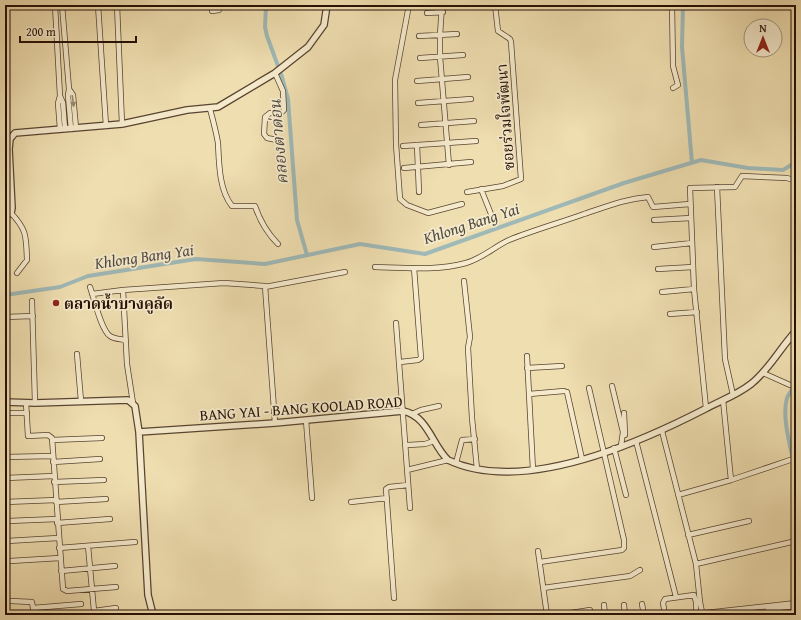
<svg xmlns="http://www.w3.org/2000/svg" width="801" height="620" font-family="'Gentium Book Plus','Noto Serif Thai',serif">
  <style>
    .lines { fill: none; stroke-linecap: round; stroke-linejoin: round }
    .canal { stroke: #9fb9b7; stroke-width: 4 }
    .minor-casing { stroke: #584430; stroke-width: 6 }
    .tertiary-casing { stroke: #584430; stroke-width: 8 }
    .minor { stroke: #f5eacc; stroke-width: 4.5 }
    .tertiary { stroke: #f5eacc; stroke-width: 5.5 }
    .oneway { fill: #988872 }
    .poi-dot { fill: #8f2418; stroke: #f5eacc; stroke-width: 1.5 }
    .labels { text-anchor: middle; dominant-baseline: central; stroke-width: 3.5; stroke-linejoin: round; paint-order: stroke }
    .street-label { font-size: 15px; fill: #261005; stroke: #f5eacc }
    .poi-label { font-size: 15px; font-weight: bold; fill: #261005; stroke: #f5eacc; text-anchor: start }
    .water-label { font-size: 16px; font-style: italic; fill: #504b43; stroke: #f5eacc }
  </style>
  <rect width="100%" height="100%" fill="#efdeb0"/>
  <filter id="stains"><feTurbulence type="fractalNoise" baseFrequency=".005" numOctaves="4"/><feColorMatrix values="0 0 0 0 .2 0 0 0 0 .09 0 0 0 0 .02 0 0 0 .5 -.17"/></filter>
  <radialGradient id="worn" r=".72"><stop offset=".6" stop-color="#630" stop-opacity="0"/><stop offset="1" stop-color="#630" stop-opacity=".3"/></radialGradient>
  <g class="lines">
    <path class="canal" d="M266,5L265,27L267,36L282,77L288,99L297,220L307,255
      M683,5L682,47L692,163
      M5,295L60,287L88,276L196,259L265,264L360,244L425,254L624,183L701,160L748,168L783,170L796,162
      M796,384C793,389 789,393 787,398C781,418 792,452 796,473"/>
    <defs>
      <path id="minor" d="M55,5L60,96
        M62,5L69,89
        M98,5L106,126
        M117,5L122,124
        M409,5L395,80L396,144L400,199L407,205L428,213L462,204
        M442,5L440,35V57L449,165
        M672,5L673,66L678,85L673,88
        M212,11L219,10L221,5
        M427,13L443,12
        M419,36L457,34
        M420,58L463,55
        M275,73L283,91L284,110L281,113H270L265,117L264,134L267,138L277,140L281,143
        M417,81L468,77
        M418,103L471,99
        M210,109C213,120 216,131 218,143C219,163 219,190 232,206H255C260,221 267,233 278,244
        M421,125L474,121
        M60,129L58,103L60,96L63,103L65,129
        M71,129L68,95L69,89L73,95L76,128
        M417,145L419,192
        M403,146L476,141
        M404,168L471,162
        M717,187L725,359L733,395
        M481,189L491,214
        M467,192L503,186L521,179L511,42L510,39L498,31L495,5
        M11,213C27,230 26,236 27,260L17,273
        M654,220L691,218
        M654,247L692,243
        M375,267C405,268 437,271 466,263C483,258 494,247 509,240C534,230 559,223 584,214C606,207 624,199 648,197L653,207L690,204
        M658,269L693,267
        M464,281L470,337L468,348L472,418L477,469
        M90,287C94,298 101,330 110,336C114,339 121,339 125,340
        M265,287L345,272
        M123,290L224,283L265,286L275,423
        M662,292L694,289
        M92,294L123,290L127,364L133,403
        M32,301L35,403
        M670,314L697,312
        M5,317L33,316
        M396,323L410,508
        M77,354L81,401
        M527,356L533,470
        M400,362L418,360L421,358L414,268
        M527,368L562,366
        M763,373L790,385
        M612,386L623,432L621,446
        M567,392L582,459
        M529,394L564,391
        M723,400L731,480
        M26,403L28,436L48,435L52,438L63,589L67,591L116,587
        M706,408L694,289L690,188L735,187L742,176L787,178L796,181
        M5,413H27
        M624,413L625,435
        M412,414L421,410L439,406
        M306,420L312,498
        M662,431L696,564L700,602H696V615
        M52,440L102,438
        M636,441L676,597
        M408,445L425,444L434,441
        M614,448L626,495
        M5,457L53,456
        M53,462L100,459
        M456,463L462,440L475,439
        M407,470L448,460
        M5,478L54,476
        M54,482L104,480
        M678,495L731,480L796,458
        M5,502L56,500
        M56,502L106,499
        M351,502L387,498
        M8,521L57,519
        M57,523L110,519
        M688,535L749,521
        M7,541L58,538
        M88,546L94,611L116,608
        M59,548L135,542
        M538,551L547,615
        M10,561L60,558
        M540,562L622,550L624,548V540L589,388
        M696,564L796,541
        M61,571L115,566
        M543,588L630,576L640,570
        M394,598L386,489L389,487L408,485
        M11,601L32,602L34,615
        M700,602L702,612L705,613L796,603
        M642,604L644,615
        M604,605L605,615
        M624,605L625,615
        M33,608L81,604
        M768,609L796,606
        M558,615L590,610
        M665,615L663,603L665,599L694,595L696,602"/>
      <path id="tertiary" d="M5,216L11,213L12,208L9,149L10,139L15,133L122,124L187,110L218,107L275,73L308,47L324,25L327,5
        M5,402L35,403L128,400L135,406L139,432L275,423L403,411C428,416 432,445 448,460C522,495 639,443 705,409C720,401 737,395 751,384C769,370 780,348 796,331
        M139,432L148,595L153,615"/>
    </defs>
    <use href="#minor" class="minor-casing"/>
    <use href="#tertiary" class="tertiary-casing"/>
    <use href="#minor" class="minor"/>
    <use href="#tertiary" class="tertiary"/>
  </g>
  <defs><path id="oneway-solid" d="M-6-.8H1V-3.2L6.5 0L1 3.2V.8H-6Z"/></defs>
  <use class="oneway" href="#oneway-solid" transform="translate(73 101) rotate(82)"/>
  <circle class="poi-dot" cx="56" cy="303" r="4"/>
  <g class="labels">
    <g class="street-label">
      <text transform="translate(505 117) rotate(-94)">ซอยร่วมใจพัฒนา</text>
      <text transform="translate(301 408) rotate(-4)">BANG YAI - BANG KOOLAD ROAD</text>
    </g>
    <g class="poi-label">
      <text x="64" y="303">ตลาดน้ำบางคูลัด</text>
    </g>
    <g class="water-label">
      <text transform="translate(278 142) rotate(-95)">คลองตาด่อน</text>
      <text transform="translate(471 223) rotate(-18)">Khlong Bang Yai</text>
      <text transform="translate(144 256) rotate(-8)">Khlong Bang Yai</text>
    </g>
  </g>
  <rect width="801" height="620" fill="none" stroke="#efdeb0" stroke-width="20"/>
  <rect x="6" y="6" width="789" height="608" fill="none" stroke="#261005" stroke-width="2"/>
  <rect x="10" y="10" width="781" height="600" fill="none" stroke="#261005"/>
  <g transform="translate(763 38)"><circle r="19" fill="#f5eacc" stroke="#a2937c"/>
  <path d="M0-3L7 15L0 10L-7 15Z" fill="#8f2418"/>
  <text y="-6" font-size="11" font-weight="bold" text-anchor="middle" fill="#261005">N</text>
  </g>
  <path d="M20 36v6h116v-6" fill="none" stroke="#261005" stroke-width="2"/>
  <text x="26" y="36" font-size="12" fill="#261005" stroke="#f5eacc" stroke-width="3" paint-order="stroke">200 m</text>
  <rect width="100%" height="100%" filter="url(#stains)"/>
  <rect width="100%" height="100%" fill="url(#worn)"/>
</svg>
